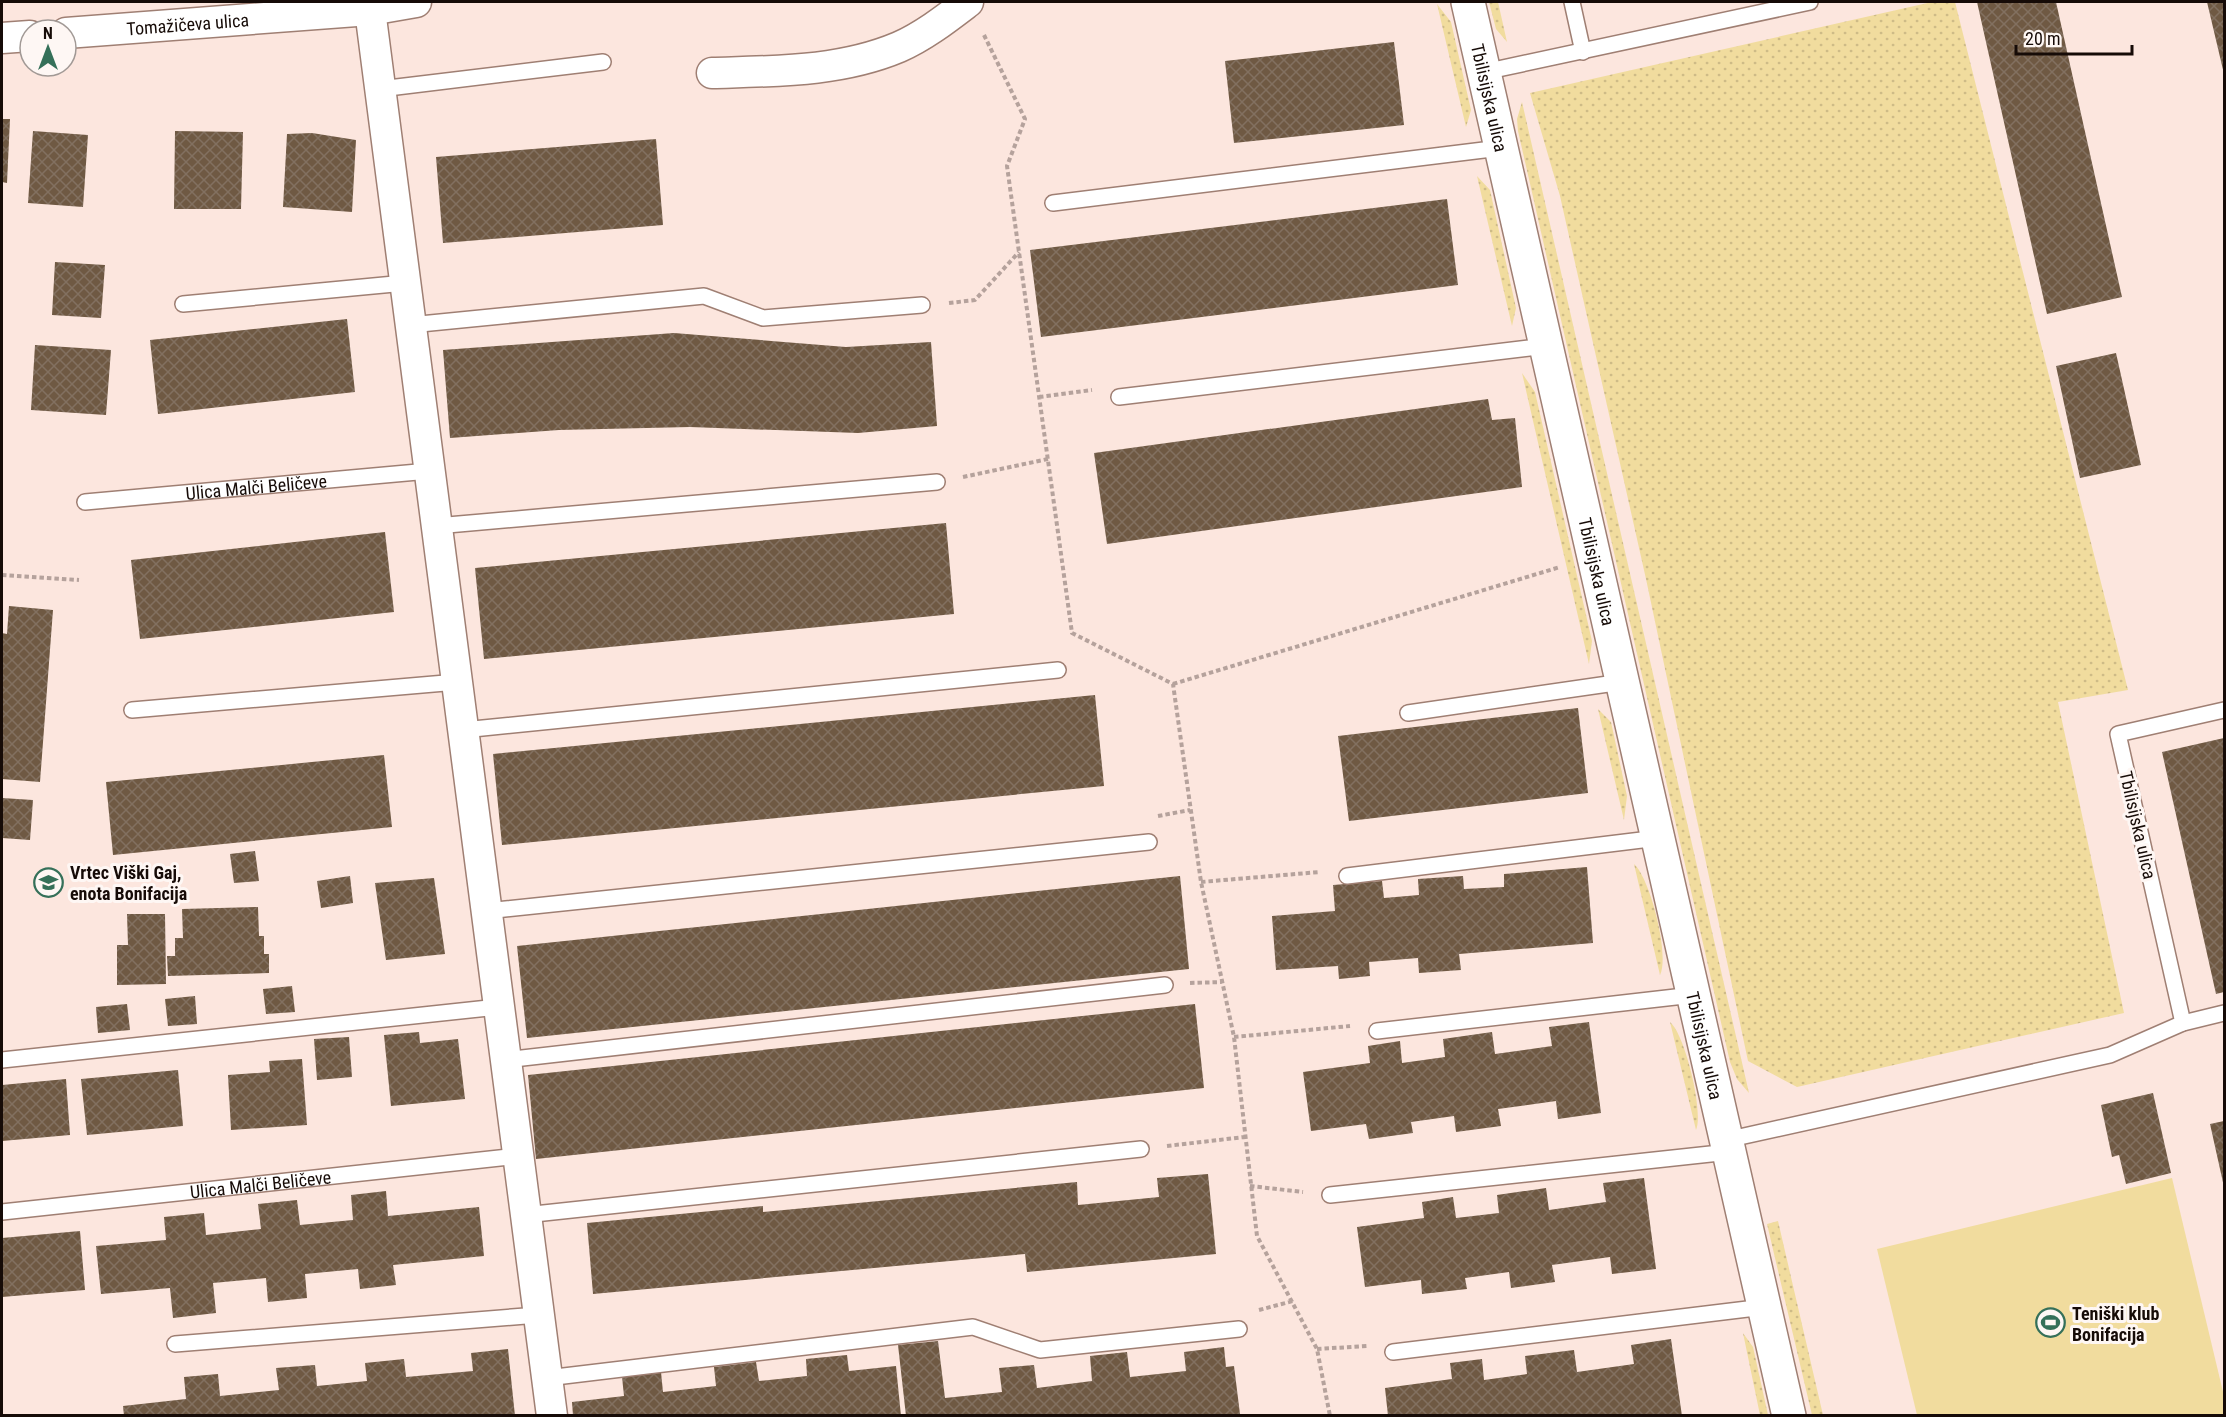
<svg xmlns="http://www.w3.org/2000/svg" width="2226" height="1417" font-family="'Roboto Condensed',sans-serif">
  <style>
    .green { fill: url(#green-dots) }
    .pitch { fill: #f1dc9e }
    .building { fill: url(#building-cross-hatch) }
    .lines { fill: none; stroke-linecap: round; stroke-linejoin: round }
    .lane-casing { stroke: #9f7f73; stroke-width: 18 }
    .street-casing { stroke: #9f7f73; stroke-width: 33 }
    .secondary-casing { stroke: #9f7f73; stroke-width: 36 }
    .path { stroke: #b5a29c; stroke-width: 4; stroke-dasharray: 4.5 3; stroke-linecap: butt }
    .lane { stroke: #fff; stroke-width: 15 }
    .street { stroke: #fff; stroke-width: 30 }
    .secondary { stroke: #fff; stroke-width: 33 }
    .labels { text-anchor: middle; dominant-baseline: central; stroke-width: 6; stroke-linejoin: round; paint-order: stroke }
    .street-label { font-size: 18px; fill: #160b07; stroke: #fef7f4 }
    .poi-label { font-size: 18px; font-weight: bold; fill: #160b07; stroke: #fef7f4; text-anchor: start }
  </style>
  <defs>
    <pattern id="green-dots" width="8" height="8" patternUnits="userSpaceOnUse" patternTransform="scale(1.5)"><rect width="8" height="8" fill="#f1dc9e"/><path d="M2 2h.1M6 6h.1" fill="none" stroke="#cebb87" stroke-width="1.8" stroke-linecap="round"/></pattern>
    <pattern id="building-cross-hatch" width="8" height="8" patternUnits="userSpaceOnUse" patternTransform="scale(1.5)"><rect width="8" height="8" fill="#6f5943"/><path d="M0 0l8 8M0 8l8-8" fill="none" stroke="#827060"/></pattern>
  </defs>
  <rect width="100%" height="100%" fill="#fce6de"/>
  <path class="green" d="M1489,2H1498L1507,42L1496,29Z
    M1932,2H1955L2128,690L2058,702L2124,1013L1797,1087L1748,1061L1646,579L1560,196L1530,93Z
    M1437,4L1451,22L1471,110L1466,127Z
    M1522,102L1749,1093L1737,1079L1730,1062L1518,131L1517,119Z
    M1477,176L1490,190L1516,308L1512,326Z
    M1522,373L1535,392L1592,641L1589,664Z
    M1598,709L1611,722L1627,796L1624,820Z
    M1634,864C1650,878 1670,955 1660,975Z
    M1670,1022C1685,1034 1704,1113 1696,1130Z
    M1778,1221L1823,1415H1812L1767,1224Z
    M1743,1333L1753,1347L1768,1415H1760Z"/>
  <path class="pitch" d="M2172,1178L2224,1396V1415H1917L1877,1249Z"/>
  <path class="building" d="M1977,2H2056L2122,297L2047,314Z
    M2207,2H2224V74Z
    M1394,42L1404,125L1234,143L1225,61Z
    M2,119H10L7,183L2,182Z
    M33,131L88,135L83,207L28,203Z
    M175,131L243,132L241,209H174Z
    M312,133L356,140L352,212L283,207L287,134Z
    M656,139L663,225L443,243L436,157Z
    M1447,199L1458,285L1041,337L1030,250Z
    M55,262L105,265L101,318L52,315Z
    M347,319L355,392L158,414L150,340Z
    M674,333L846,347L931,342L937,426L858,433L690,427L559,430L450,438L443,350Z
    M35,345L111,350L106,415L31,410Z
    M2116,353L2141,465L2080,478L2056,366Z
    M1488,399L1492,420L1515,418L1522,487L1107,544L1094,453Z
    M946,523L954,614L484,659L475,568Z
    M385,532L394,612L140,639L131,560Z
    M9,606L53,610L40,782L2,779V633L7,634Z
    M1095,695L1104,786L502,845L493,754Z
    M1578,708L1588,793L1349,821L1338,736Z
    M2224,738V992L2216,994L2162,752Z
    M384,755L392,827L113,855L106,782Z
    M2,798L33,800L30,840L2,838Z
    M255,851L259,881L234,883L230,854Z
    M1587,867L1593,943L1459,954L1461,970L1419,973L1418,958L1369,962L1370,976L1339,979L1338,966L1276,970L1272,916L1335,911L1333,885L1382,881L1384,898L1419,895L1418,879L1463,876L1464,889L1504,887V874Z
    M350,876L353,903L321,908L317,881Z
    M1180,876L1189,969L527,1038L517,946Z
    M434,878L445,954L386,960L375,883Z
    M258,907L259,936H264V954H269V973L168,976L167,956H175V938H183L182,909Z
    M127,914H165L166,984L117,985V945H128Z
    M292,986L295,1012L266,1014L263,989Z
    M195,996L197,1024L168,1026L165,999Z
    M127,1004L130,1030L98,1033L96,1007Z
    M1195,1004L1204,1088L536,1159L528,1075Z
    M1589,1022L1601,1113L1558,1119L1556,1101L1498,1109L1501,1126L1456,1132L1454,1116L1411,1122L1413,1133L1369,1139L1366,1124L1311,1131L1303,1072L1370,1063L1368,1046L1400,1041L1402,1063L1445,1057L1443,1039L1492,1032L1495,1054L1552,1046L1549,1027Z
    M419,1032L420,1043L458,1039L465,1099L391,1106L384,1035Z
    M349,1037L352,1077L317,1080L314,1039Z
    M302,1059L307,1125L231,1130L228,1075L270,1072L269,1061Z
    M178,1070L183,1126L87,1135L81,1079Z
    M66,1079L70,1135L2,1141V1085Z
    M2153,1093L2171,1173L2126,1184L2119,1155L2112,1157L2101,1105Z
    M2224,1121V1187L2210,1124Z
    M1208,1174L1216,1254L1027,1272L1025,1254L593,1294L587,1223L763,1206V1212L1077,1182L1078,1205L1159,1197L1157,1178Z
    M1644,1178L1656,1269L1612,1274L1610,1257L1552,1265L1555,1282L1511,1288L1509,1272L1465,1278L1467,1289L1422,1294L1421,1280L1365,1287L1357,1227L1424,1218L1422,1202L1453,1197L1456,1218L1499,1213L1497,1195L1546,1188L1549,1210L1606,1202L1603,1183Z
    M386,1191L388,1216L479,1207L484,1256L393,1265L396,1285L360,1289L358,1269L305,1274L307,1298L268,1302L266,1278L213,1283L216,1313L173,1318L170,1288L101,1294L96,1246L166,1240L164,1217L204,1213L206,1235L261,1229L258,1204L297,1200L300,1225L353,1220L351,1195Z
    M80,1231L85,1290L2,1297V1238Z
    M1671,1339L1682,1416H1388L1385,1388L1452,1379L1450,1363L1482,1359L1484,1380L1527,1374L1525,1356L1574,1350L1577,1372L1634,1364L1631,1345Z
    M938,1341L945,1398L1002,1392L999,1368L1034,1365L1037,1388L1092,1381L1090,1356L1127,1352L1130,1377L1186,1371L1184,1352L1224,1347L1226,1367L1234,1366L1240,1414L906,1416L898,1345Z
    M508,1349L515,1416H124L123,1406L186,1399L184,1377L218,1374L220,1396L279,1390L276,1368L315,1365L317,1386L367,1381L365,1363L404,1359L406,1377L473,1371L471,1353Z
    M847,1355L849,1371L896,1366L901,1416H573L572,1402L624,1396L622,1377L661,1372L663,1392L716,1386L714,1367L756,1362L759,1381L807,1376L806,1359Z"/>
  <g class="lines">
    <defs>
      <g id="lane">
        <path d="M1572,2L1583,52"/>
        <path d="M1484,72L1810,2"/>
        <path d="M380,89L603,62"/>
        <path d="M1053,203L1500,148"/>
        <path d="M183,304L405,283"/>
        <path d="M410,325L704,296L763,318L922,305"/>
        <path d="M1119,397L1546,346"/>
        <path id="s1" d="M85,502L429,471"/>
        <path d="M436,526L937,482"/>
        <path d="M132,710L457,682"/>
        <path d="M1408,713L1622,682"/>
        <path d="M463,730L1058,670"/>
        <path d="M1347,876L1658,838"/>
        <path d="M486,911L1149,842"/>
        <path d="M2183,1023L2118,734L2224,710"/>
        <path d="M1377,1031L1693,995"/>
        <path d="M2,1060L498,1007"/>
        <path d="M505,1060L1165,985"/>
        <path d="M1726,1140L2110,1055L2183,1023L2224,1013"/>
        <path d="M1330,1195L1729,1152"/>
        <path id="s2" d="M2,1212L518,1156"/>
        <path d="M525,1215L1141,1149"/>
        <path d="M175,1344L538,1315"/>
        <path d="M1393,1352L1764,1307"/>
        <path d="M547,1378L973,1327L1040,1350L1239,1329"/>
      </g>
      <g id="street">
        <path d="M370,10L552,1416"/>
        <path id="s3" d="M66,33L370,10L416,2"/>
        <path d="M2,38L30,36"/>
        <path d="M712,73C775,71 840,72 899,47C924,36 947,18 968,2"/>
      </g>
      <g id="secondary">
        <path id="s4" d="M1468,2L1789,1416"/>
      </g>
    </defs>
    <use href="#lane" class="lane-casing"/>
    <use href="#street" class="street-casing"/>
    <use href="#secondary" class="secondary-casing"/>
    <path class="path" d="M984,35L1025,119L1007,166L1072,633L1173,684L1201,882L1234,1037L1257,1236L1317,1349L1330,1416
      M949,303L975,300L1019,252
      M1039,397L1092,390
      M963,477L1048,459
      M2,575L79,580
      M1173,684L1560,567
      M1158,816L1190,810
      M1201,882L1320,872
      M1190,983L1222,982
      M1234,1037L1350,1026
      M1167,1146L1244,1137
      M1250,1186L1303,1192
      M1259,1310L1293,1301
      M1317,1349L1367,1346"/>
    <use href="#lane" class="lane"/>
    <use href="#street" class="street"/>
    <use href="#secondary" class="secondary"/>
  </g>
  <defs>
    <symbol id="school-ring" viewBox="-11 -11 22 22"><circle r="9.5" fill="#fef7f4" stroke="#357059" stroke-width="1.5"/><path d="M0-5L7-2L0 1L-7-2ZM-4 1L0 2.5L4 1V4Q0 6-4 4Z" fill="#357059"/></symbol>
    <symbol id="stadium-ring" viewBox="-11 -11 22 22"><circle r="9.5" fill="#fef7f4" stroke="#357059" stroke-width="1.5"/><path d="M0-5a6.5 5 0 1 0 0 10a6.5 5 0 1 0 0-10ZM-3.5-1.8h7v3.6h-7Z" fill="#357059"/></symbol>
  </defs>
  <g fill-rule="evenodd">
    <use href="#school-ring" x="32" y="866" width="33" height="33"/>
    <use href="#stadium-ring" x="2034" y="1306" width="33" height="33"/>
  </g>
  <g class="labels">
    <g class="street-label">
      <text stroke="none"><textPath href="#s3" startOffset="122">Tomažičeva ulica</textPath></text>
      <text stroke="none"><textPath href="#s4" startOffset="98">Tbilisijska ulica</textPath></text>
      <text stroke="none"><textPath href="#s1" startOffset="172">Ulica Malči Beličeve</textPath></text>
      <text stroke="none"><textPath href="#s4" startOffset="584">Tbilisijska ulica</textPath></text>
      <text transform="translate(2138 825) rotate(77)">Tbilisijska ulica</text>
      <text stroke="none"><textPath href="#s4" startOffset="1070">Tbilisijska ulica</textPath></text>
      <text stroke="none"><textPath href="#s2" startOffset="260">Ulica Malči Beličeve</textPath></text>
    </g>
    <g class="poi-label">
      <text x="70" y="872">Vrtec Viški Gaj,<tspan x="70" dy="21">enota Bonifacija</tspan></text>
      <text x="2072" y="1313">Teniški klub<tspan x="2072" dy="21">Bonifacija</tspan></text>
    </g>
  </g>
  <rect width="2226" height="1417" fill="none" stroke="#160b07" stroke-width="6"/>
  <g transform="translate(48 48)"><circle r="28" fill="#fef7f4" stroke="#a19995" stroke-width="1.5"/>
  <path d="M0-4.5L10 22L0 15L-10 22Z" fill="#357059"/>
  <text y="-9" font-size="16" font-weight="bold" text-anchor="middle" fill="#160b07">N</text>
  </g>
  <path d="M2016 45v9h116v-9" fill="none" stroke="#160b07" stroke-width="3"/>
  <text x="2025" y="45" font-size="18" fill="#160b07" stroke="#fef7f4" stroke-width="4.5" paint-order="stroke">20 m</text>
</svg>
